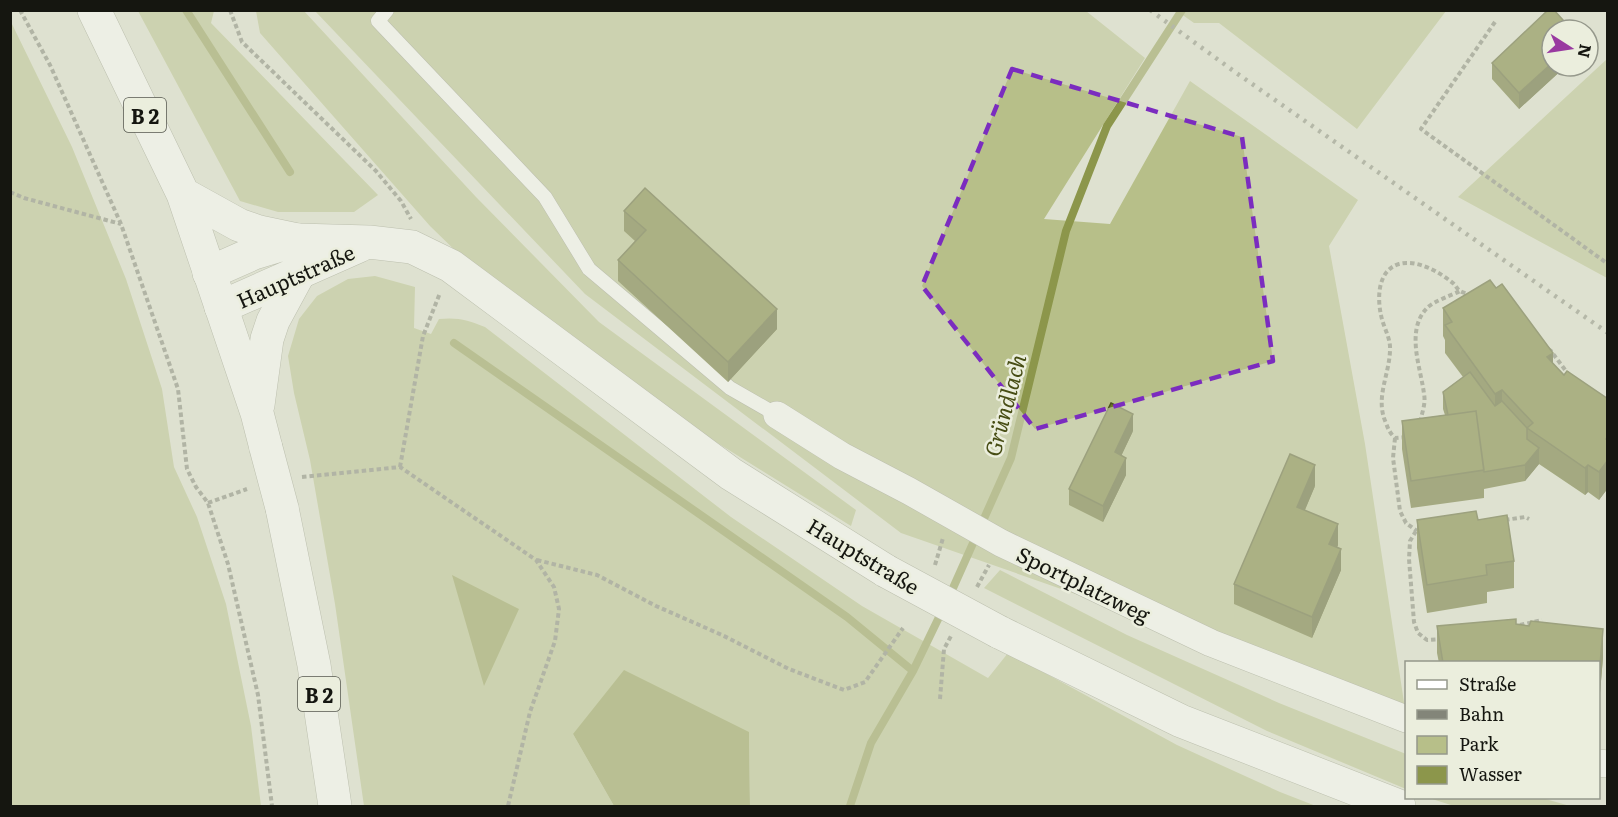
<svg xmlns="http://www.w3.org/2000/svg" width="1618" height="817" font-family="Literata,serif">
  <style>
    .green { fill: #b7bf89 }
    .water { fill: #8c964b }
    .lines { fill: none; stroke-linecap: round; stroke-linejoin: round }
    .stream { stroke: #8c964b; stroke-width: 8 }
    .service-casing { stroke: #949687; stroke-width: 15 }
    .minor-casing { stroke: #949687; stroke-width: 28 }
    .tertiary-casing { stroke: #949687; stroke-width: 34 }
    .primary-casing { stroke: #949687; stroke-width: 34 }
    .path { stroke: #7b7d71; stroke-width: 4; stroke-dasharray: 4.5 3; stroke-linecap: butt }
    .service { stroke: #fff; stroke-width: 14 }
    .minor { stroke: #fff; stroke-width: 27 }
    .tertiary { stroke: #fff; stroke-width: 33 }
    .primary { stroke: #fff; stroke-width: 33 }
    .rail { stroke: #838579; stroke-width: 4.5; stroke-dasharray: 3 6; stroke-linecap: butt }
    .tertiary-bridge-casing { stroke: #949687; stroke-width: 34; stroke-linecap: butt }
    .primary-bridge-casing { stroke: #949687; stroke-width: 34; stroke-linecap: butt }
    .tertiary-bridge { stroke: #fff; stroke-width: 33 }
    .primary-bridge { stroke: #fff; stroke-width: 33 }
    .wall { fill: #5e6522 }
    .shaded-wall { fill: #4c521c }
    .building { fill: #6d7528; stroke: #4c521c; stroke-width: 1.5 }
    .marked { fill: none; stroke: #7b2cbf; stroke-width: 4.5; stroke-dasharray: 12 8; stroke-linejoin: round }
    .labels { text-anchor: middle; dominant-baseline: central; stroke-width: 5; stroke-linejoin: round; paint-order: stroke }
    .shield { fill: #ebeedd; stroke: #55574e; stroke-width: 1.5 }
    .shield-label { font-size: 20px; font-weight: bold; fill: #151610 }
    .street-label { font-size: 21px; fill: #151610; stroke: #ebeedd }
    .water-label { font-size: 22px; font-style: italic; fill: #474d14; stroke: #ebeedd }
  </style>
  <rect width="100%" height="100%" fill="#dee1d0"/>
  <path class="green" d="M138,11H214L211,23L378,195L354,212H278L240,201Z
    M256,11H304L476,197L599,322L856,510L851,526L695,429L467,262L430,226L260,33Z
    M315,11H1086L1145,58L1044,219L1110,224L1190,81L1358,200L1329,246L1365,444L1405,709L901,533L585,294Z
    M1177,11H1446L1357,129L1219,23H1194Z
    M11,22L72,147L126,279L162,389L174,467L197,517L226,604L251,726L261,806H11Z
    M1607,59V278L1458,197Z
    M375,276L415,287L414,328L431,334L439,319C457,317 469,320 485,327L731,517L862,606L988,678L1008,653L1177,745L1280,792L1316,806H750L749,732L573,734L614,806H364L335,604L310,460L294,393L288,356L299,319L317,296L348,279Z
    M1000,570L1127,635L1279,703L1406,754V789L1267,731L984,588Z
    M1429,798H1542L1570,806H1454Z"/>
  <path class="water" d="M452,575L519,609L484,686Z
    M624,670L749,732L750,806H614L573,734Z"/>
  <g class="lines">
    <path class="stream" d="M186,10L290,172
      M454,343L847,617L913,671
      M949,597L1011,458L1066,231L1107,126L1182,10
      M850,806L871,743L913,671L942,611"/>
    <defs>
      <path id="service" d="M387,10L378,21L545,197L589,269L730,388L777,415"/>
      <path id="minor" d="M777,415L842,456L909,491L1001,543L1211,643L1406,719
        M1598,763L1608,764"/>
      <path id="tertiary" d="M209,273L254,253L297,240L369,242L412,247L451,266L731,474L886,571
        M221,307L359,246
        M999,632L1181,721L1399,806"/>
      <path id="primary" d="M94,10L183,194L257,413L266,448
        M183,194L239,225L259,232L297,240
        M258,405L267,339L273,321L299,273
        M282,508L314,665L335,806"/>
    </defs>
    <use href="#service" class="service-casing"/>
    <use href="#minor" class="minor-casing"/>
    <use href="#tertiary" class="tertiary-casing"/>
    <use href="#primary" class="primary-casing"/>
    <path class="path" d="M20,10L50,65L121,224L178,389L187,469L196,487L208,503L228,564L258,695L272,806
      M230,10L242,42L376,171L401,201L411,219
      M1495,22L1421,129L1608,264
      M10,192L24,198L121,224
      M1548,349L1551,351L1569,375
      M1420,422C1422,413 1426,403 1424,394C1421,368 1405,331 1427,308C1434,301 1450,296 1460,291
      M1406,437L1395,438C1390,433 1388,429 1386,423C1374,397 1391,373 1390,346C1389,335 1383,326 1381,315C1377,297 1378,270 1399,264C1417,259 1440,272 1454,284C1456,286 1457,289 1460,291C1463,293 1469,294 1473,295
      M1395,438L1393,458L1400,511L1406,523L1417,531
      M400,467L423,336L440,293
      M302,477L400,467L536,560L554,587L559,609L555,641L530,712L508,806
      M208,503L247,489
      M1505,520L1525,517L1529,519
      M1416,531L1410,541L1409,559L1414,622L1418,633L1427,640L1442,639
      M537,560L597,575L656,606L722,635L789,669L844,690L865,682L903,628
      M935,565L943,538
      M977,587L989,565
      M1520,625L1542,620
      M940,699L944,649L951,636"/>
    <use href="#service" class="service"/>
    <use href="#minor" class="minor"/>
    <use href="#tertiary" class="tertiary"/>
    <use href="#primary" class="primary"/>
    <path class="rail" d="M1150,10L1235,72L1608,333"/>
    <defs>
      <path id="tertiary-bridge" d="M886,571L999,632"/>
      <path id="primary-bridge" d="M266,448L282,508"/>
    </defs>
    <use href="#tertiary-bridge" class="tertiary-bridge-casing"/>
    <use href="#primary-bridge" class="primary-bridge-casing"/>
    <use href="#tertiary-bridge" class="tertiary-bridge"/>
    <use href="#primary-bridge" class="primary-bridge"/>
  </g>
  <path class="wall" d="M1492,63L1552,66H1566L1519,109L1492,79Z
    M624,211L777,329L728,382L618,281V260L635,241L624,231Z
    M1443,308L1553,364L1564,375L1608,399V488L1599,500L1588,492L1585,495L1539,464L1525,481L1484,489V498L1411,508L1402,449V421L1445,415L1443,409V392L1463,377L1445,353V340L1443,336Z
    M1133,431L1121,456L1126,475L1103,522L1069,505V489Z
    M1315,486L1305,510L1338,545L1337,547L1341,570L1312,638L1234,604V584Z
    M1417,520H1478L1514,561V588L1487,592V603L1427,613L1417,548Z
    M1516,624L1603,657L1599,705V663H1439L1437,653V626Z"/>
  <path class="shaded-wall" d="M1552,63V66H1566L1519,109V93Z
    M777,309V329L728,382V362Z
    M1553,353V381L1547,357Z
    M1502,390V418L1495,422V394Z
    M1133,414V431L1115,469V452Z
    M1608,436V488L1599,500V472L1606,439Z
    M1539,448V464L1525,481V465Z
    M1126,458V475L1103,522V506Z
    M1315,465V486L1297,528V507Z
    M1588,465V492L1585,495V468Z
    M1338,524V545L1329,565V544Z
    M1341,549V570L1312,638V617Z
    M1603,629V657L1599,705V677Z"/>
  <path class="building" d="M1548,10H1554L1572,30H1552V63L1519,93L1492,63Z
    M645,188L777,309L728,362L618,260L646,230L624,211Z
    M1490,280L1496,288L1502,284L1553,353L1547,357L1564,375L1567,371L1608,399V436L1606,439L1608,440V460L1599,472L1588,465L1585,468L1527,428L1533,423L1502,390L1495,394L1445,325L1452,322L1443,308Z
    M1470,372L1495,406L1502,401L1527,428V439L1539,448L1525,465L1484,472L1476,411L1448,415L1443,392Z
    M1111,403L1133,414L1115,452L1126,458L1103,506L1069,489Z
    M1476,411L1484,470L1411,481L1402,421Z
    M1290,454L1315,465L1297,507L1338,524L1329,544L1341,549L1312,617L1234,584Z
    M1476,511L1478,520L1507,515L1514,561L1486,565L1487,575L1427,585L1417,520Z
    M1516,619V624L1529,626L1531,621L1603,629L1599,677V663H1443L1437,626Z"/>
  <path d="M0 0H1618V817H0ZM1012,69L1242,137L1273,361L1035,429L922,286Z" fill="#dee1d0" fill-opacity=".55" fill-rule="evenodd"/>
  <path class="marked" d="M1012,69L1242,137L1273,361L1035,429L922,286Z"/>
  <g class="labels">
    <g class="shield">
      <rect x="124" y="98" width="42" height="34" rx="4.5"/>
      <rect x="298" y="677" width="42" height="34" rx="4.5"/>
    </g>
    <g class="shield-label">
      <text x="145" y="115">B 2</text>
      <text x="319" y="694">B 2</text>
    </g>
    <g class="street-label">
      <text transform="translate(295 275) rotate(-24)">Hauptstraße</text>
      <text transform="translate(864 555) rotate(31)">Hauptstraße</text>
      <text transform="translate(1084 583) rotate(26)">Sportplatzweg</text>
    </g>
    <g class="water-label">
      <text transform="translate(1004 405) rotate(-75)">Gründlach</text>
    </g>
  </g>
  <rect width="1618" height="817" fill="none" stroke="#151610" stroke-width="24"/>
  <rect x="1405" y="661" width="195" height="138" fill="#ebeedd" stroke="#95988b" stroke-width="1.5"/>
  <rect x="1417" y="680" width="30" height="9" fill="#ffffff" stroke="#95988b" stroke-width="1.5"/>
  <text x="1459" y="691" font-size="18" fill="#151610">Straße</text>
  <rect x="1417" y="710" width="30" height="9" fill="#838579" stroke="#95988b" stroke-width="1.5"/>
  <text x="1459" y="721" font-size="18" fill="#151610">Bahn</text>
  <rect x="1417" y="736" width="30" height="18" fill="#b7bf89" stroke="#95988b" stroke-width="1.5"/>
  <text x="1459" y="751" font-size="18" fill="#151610">Park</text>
  <rect x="1417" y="766" width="30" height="18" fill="#8c964b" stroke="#95988b" stroke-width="1.5"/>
  <text x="1459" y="781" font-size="18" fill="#151610">Wasser</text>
  <g transform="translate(1570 48) rotate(102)"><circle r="28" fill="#ebeedd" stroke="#95988b" stroke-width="1.5"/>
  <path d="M0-4.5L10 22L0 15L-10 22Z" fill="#9939a0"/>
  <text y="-9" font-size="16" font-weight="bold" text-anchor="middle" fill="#151610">N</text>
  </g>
</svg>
